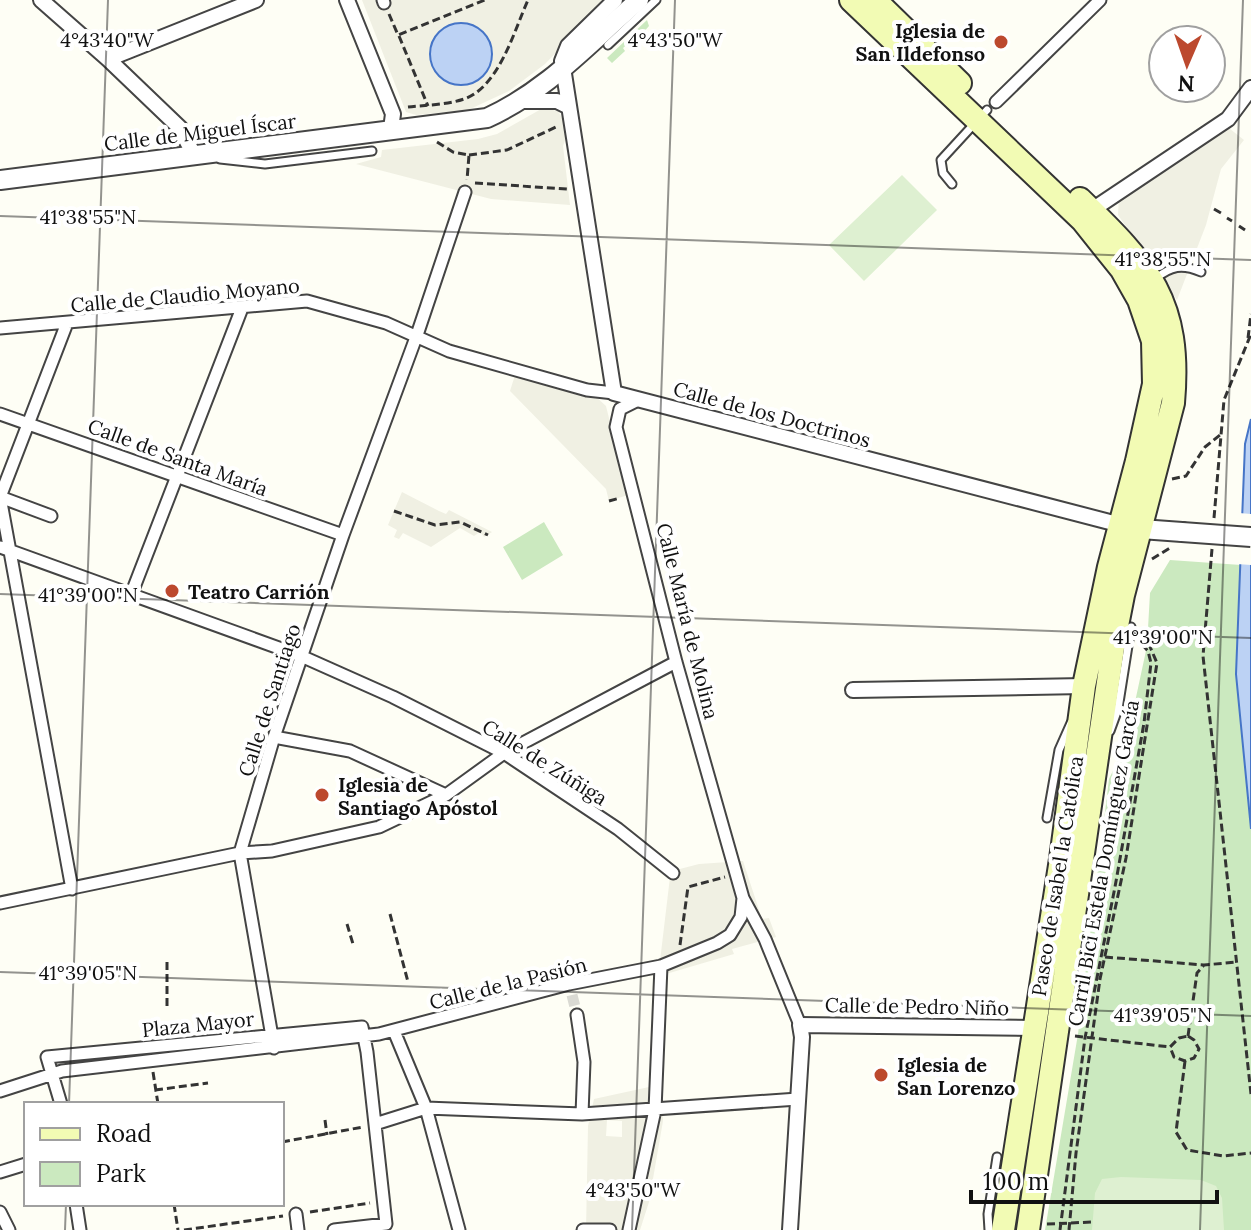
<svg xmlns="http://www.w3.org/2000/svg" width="1251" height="1230" font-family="Lora,serif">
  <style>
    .green { fill: #cbe9bf }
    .pitch { fill: #def0d1 }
    .plaza { fill: #f0f0e3; fill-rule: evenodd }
    .water { fill: #bcd2f4; stroke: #4675c7; stroke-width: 2 }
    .pier { fill: #fefef5 }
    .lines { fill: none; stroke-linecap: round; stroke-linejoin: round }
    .pedestrian-tunnel { stroke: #dadad3; stroke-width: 11; stroke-dasharray: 11 5.5; stroke-linecap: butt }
    .service-casing { stroke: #444; stroke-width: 11 }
    .pedestrian-casing { stroke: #444; stroke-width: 15 }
    .minor-casing { stroke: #444; stroke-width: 18 }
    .tertiary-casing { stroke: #444; stroke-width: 22 }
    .secondary-casing { stroke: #333; stroke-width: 26 }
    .path { stroke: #333; stroke-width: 3; stroke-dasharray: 8 4; stroke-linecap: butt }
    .service { stroke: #fff; stroke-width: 7 }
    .pedestrian { stroke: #fff; stroke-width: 11 }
    .minor { stroke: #fff; stroke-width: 14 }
    .tertiary { stroke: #fff; stroke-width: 18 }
    .secondary { stroke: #f2fbb4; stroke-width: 22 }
    .tertiary-bridge-casing { stroke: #444; stroke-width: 22; stroke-linecap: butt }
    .tertiary-bridge { stroke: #fff; stroke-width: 18 }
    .ticks { fill: none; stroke: #111; stroke-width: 2; stroke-opacity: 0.45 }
    .poi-dot { fill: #bc492e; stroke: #fff; stroke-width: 3 }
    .labels { text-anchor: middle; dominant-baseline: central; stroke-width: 8; stroke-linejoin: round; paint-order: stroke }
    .poi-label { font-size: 20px; font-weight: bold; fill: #111; stroke: #fff; text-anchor: start }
    .street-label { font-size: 20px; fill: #111; stroke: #fff }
    .ticks-label { font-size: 20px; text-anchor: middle; fill: #111; stroke: #fff; stroke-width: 8; stroke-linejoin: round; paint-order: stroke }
  </style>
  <rect width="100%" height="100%" fill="#fefef5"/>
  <path class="green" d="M647,20L649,26L634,43L631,41L623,48L625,51L612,63L607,58Z
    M544,522L563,555L522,580L503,547Z
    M1170,560L1241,565L1236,674L1251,829V1230H1045L1078,1034L1109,779L1126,744L1147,646L1150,593Z"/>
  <path class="pitch" d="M902,175L937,210L864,281L829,245Z
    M1121,1177L1201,1180L1216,1186L1222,1198L1224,1230H1092L1095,1193L1102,1179Z"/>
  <path class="plaza" d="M362,0H601L605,2L545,64L509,91L468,110L416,115L406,112ZM460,24L469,25L490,67L477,81L438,75L433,66L431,56L452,25Z
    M543,108L558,111L566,125L568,132L563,146L570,205L491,199L356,164L381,157L382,150L478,139L497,134Z
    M1225,125L1244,140L1221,169L1206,225L1177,300L1118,215L1119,196Z
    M516,372L593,394L606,406L628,495L609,501L606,489L510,391Z
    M402,492L439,511L446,514L449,510L492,532L484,537L480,532L474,536L460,528L431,547L403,533L399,539L394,537L397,530L388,525Z
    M743,861L762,919L769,918L776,937L732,949L734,954L666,974L660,961L670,877L676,870L699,864Z
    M649,1087L662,1095L663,1121L649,1202L640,1230H586L588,1126L594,1099ZM607,1120L622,1121V1137L606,1136Z"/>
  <path class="water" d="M430 54a31 31 0 1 1 62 0a31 31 0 1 1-62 0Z
    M1251,419V829L1236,674L1245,444Z"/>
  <path class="pier" d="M1239,513L1251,514V565L1237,564Z"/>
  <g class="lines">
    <path class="pedestrian-tunnel" d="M572,995L577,1015"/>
    <defs>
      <path id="service" d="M608,45L656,0
        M220,159L265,164L372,151
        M952,184L943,173L941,160L987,110
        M1155,279C1171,266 1182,264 1201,272
        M1110,731L1118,709L1131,627
        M1047,818L1059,750L1071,723
        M989,1230L988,1214L997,1157"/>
      <path id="pedestrian" d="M383,0L384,3
        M996,102L1100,0
        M67,323L0,497L72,889
        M0,328L307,301L386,323L449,351L587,390L614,393
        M638,400L620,409L616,427L676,662L743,898L765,939L800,1025
        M0,414L343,535
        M0,497L51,516
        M0,547L301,656L393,697L504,753L618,829L673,873
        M131,595L242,308
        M274,737L350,751L446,795
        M0,903L240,853L272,851L379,827L446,795L504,753L676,662
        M577,1015L584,1062L582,1114
        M394,1031L426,1108L459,1230
        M274,1048L240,853L274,737L343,535L418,332L465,192
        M0,1091L62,1071L379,1034L569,984L661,966L717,943L730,935L741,917L743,898
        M61,1104L47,1057L362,1027L367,1052L386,1224L334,1230
        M375,1124L426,1108L582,1114L798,1099
        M0,1172L26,1164
        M76,1204L80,1230
        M0,1212L9,1230
        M296,1214L298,1230
        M583,1230H610
        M629,1230L655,1110L661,966"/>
      <path id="minor" d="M41,0L108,59L180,128L194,155
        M347,0L393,114L391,129
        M615,0L568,46L562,61L614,393L1125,526
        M108,59L256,0
        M521,101H557L569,107
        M1093,215L1092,210L1228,119L1251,88
        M853,690L1084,686
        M790,1230L802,1037L800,1025L1034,1028"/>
      <path id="tertiary" d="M0,180L487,118C548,90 589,43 639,0
        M1141,529L1182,532"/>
      <path id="secondary" d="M851,0L1082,220L1122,270L1139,300L1153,341L1154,384L1137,461L1109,567L1084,686L1061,859L1003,1230
        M875,0L960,83
        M1028,1230L1114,641L1123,595L1173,403C1182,301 1149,266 1080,199"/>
    </defs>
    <use href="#service" class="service-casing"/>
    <use href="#pedestrian" class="pedestrian-casing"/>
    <use href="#minor" class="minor-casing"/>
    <use href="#tertiary" class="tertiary-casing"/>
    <use href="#secondary" class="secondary-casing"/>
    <path class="path" d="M389,14L398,35L485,0
      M399,36L428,106
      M408,107C426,105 446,105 464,99C499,87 514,31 528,0
      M437,142L453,152L469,155L467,180
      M469,155L507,150L556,127
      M475,183L567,189
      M1214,209L1221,213
      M1227,218L1232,221
      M1239,226L1245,230
      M1248,338L1251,314
      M1172,479L1186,476L1205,447L1220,435
      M609,501L620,498
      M394,511L435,525L460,522L488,535
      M1214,518L1224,400L1251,334
      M1212,549L1203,656L1251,1094
      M1152,559L1170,548
      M390,914L408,982
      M347,924L353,944
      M680,945L688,887L725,877
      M1105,957L1204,965
      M167,1006V958
      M1075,1036L1170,1047
      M1188,1036L1197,973L1204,965L1237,962
      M1188,1036L1194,1040L1199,1049L1194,1058L1185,1061L1174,1057L1170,1047L1179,1038Z
      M1185,1061L1176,1132L1187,1150L1223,1156L1251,1153
      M153,1072L158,1104
      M155,1090L208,1083
      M325,1120L327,1135
      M282,1142L363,1127
      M174,1204L178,1230
      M310,1212L370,1203
      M1047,1224L1093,1222
      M184,1230L283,1216
      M1060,1230L1085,1038L1115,887L1144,723L1151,663L1148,651L1140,642
      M1069,1230L1076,1153L1100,979L1126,858L1157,663L1145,635"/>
    <use href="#service" class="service"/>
    <use href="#pedestrian" class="pedestrian"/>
    <use href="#minor" class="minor"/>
    <use href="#tertiary" class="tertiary"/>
    <use href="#secondary" class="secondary"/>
    <defs>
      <path id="tertiary-bridge" d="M1182,532L1251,537"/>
    </defs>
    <use href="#tertiary-bridge" class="tertiary-bridge-casing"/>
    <use href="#tertiary-bridge" class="tertiary-bridge"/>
  </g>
  <path class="ticks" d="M0,216L1251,260M0,594L1251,638M0,972L1251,1016M69,1104L108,0M65,1230L66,1204M632,1230L675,0M1200,1230L1243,0"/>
  <g class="poi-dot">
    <circle cx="1001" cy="42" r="8"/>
    <circle cx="172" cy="591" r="8"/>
    <circle cx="322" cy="795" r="8"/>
    <circle cx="881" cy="1075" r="8"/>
  </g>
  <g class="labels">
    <g class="poi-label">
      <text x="985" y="30" text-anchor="end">Iglesia de<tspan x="985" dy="23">San Ildefonso</tspan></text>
      <text x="188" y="591">Teatro Carrión</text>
      <text x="338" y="784">Iglesia de<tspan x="338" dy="23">Santiago Apóstol</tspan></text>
      <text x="897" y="1064">Iglesia de<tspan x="897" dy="23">San Lorenzo</tspan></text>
    </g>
    <g class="street-label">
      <text transform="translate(200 132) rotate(-7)">Calle de Miguel Íscar</text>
      <text transform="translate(185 295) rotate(-5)">Calle de Claudio Moyano</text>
      <text transform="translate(772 414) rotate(15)">Calle de los Doctrinos</text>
      <text transform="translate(178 457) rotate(20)">Calle de Santa María</text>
      <text transform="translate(688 621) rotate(76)">Calle María de Molina</text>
      <text transform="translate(269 700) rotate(-72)">Calle de Santiago</text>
      <text transform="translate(545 762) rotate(32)">Calle de Zúñiga</text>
      <text transform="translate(1103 863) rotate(-80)">Carril Bici Estela Domínguez García</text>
      <text transform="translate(1057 876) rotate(-81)">Paseo de Isabel la Católica</text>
      <text transform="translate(508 983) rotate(-14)">Calle de la Pasión</text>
      <text transform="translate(917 1006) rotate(1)">Calle de Pedro Niño</text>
      <text transform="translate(198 1024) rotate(-6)">Plaza Mayor</text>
    </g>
  </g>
  <g class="ticks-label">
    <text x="107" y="47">4°43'40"W</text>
    <text x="675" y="47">4°43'50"W</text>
    <text x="88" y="224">41°38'55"N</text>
    <text x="1163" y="266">41°38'55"N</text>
    <text x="88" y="602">41°39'00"N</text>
    <text x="1163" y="644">41°39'00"N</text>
    <text x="88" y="980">41°39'05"N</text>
    <text x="1163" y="1022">41°39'05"N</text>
    <text x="633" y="1197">4°43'50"W</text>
  </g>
  <rect x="24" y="1102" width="260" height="104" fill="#ffffff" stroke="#a0a0a0" stroke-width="2"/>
  <rect x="40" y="1128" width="40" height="12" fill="#f2fbb4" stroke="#a0a0a0" stroke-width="2"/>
  <text x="96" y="1142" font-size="24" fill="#111111">Road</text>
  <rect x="40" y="1162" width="40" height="24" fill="#cbe9bf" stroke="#a0a0a0" stroke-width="2"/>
  <text x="96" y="1182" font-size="24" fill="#111111">Park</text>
  <g transform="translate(1187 64) rotate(182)"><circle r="38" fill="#ffffff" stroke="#a0a0a0" stroke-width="2"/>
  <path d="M0-6L14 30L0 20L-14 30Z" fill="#bc492e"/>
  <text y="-12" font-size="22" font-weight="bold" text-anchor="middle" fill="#111111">N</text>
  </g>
  <path d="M971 1190v12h246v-12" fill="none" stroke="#111111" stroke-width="4"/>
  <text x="983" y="1190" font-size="24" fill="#111111" stroke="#ffffff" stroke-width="6" paint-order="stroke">100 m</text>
</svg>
